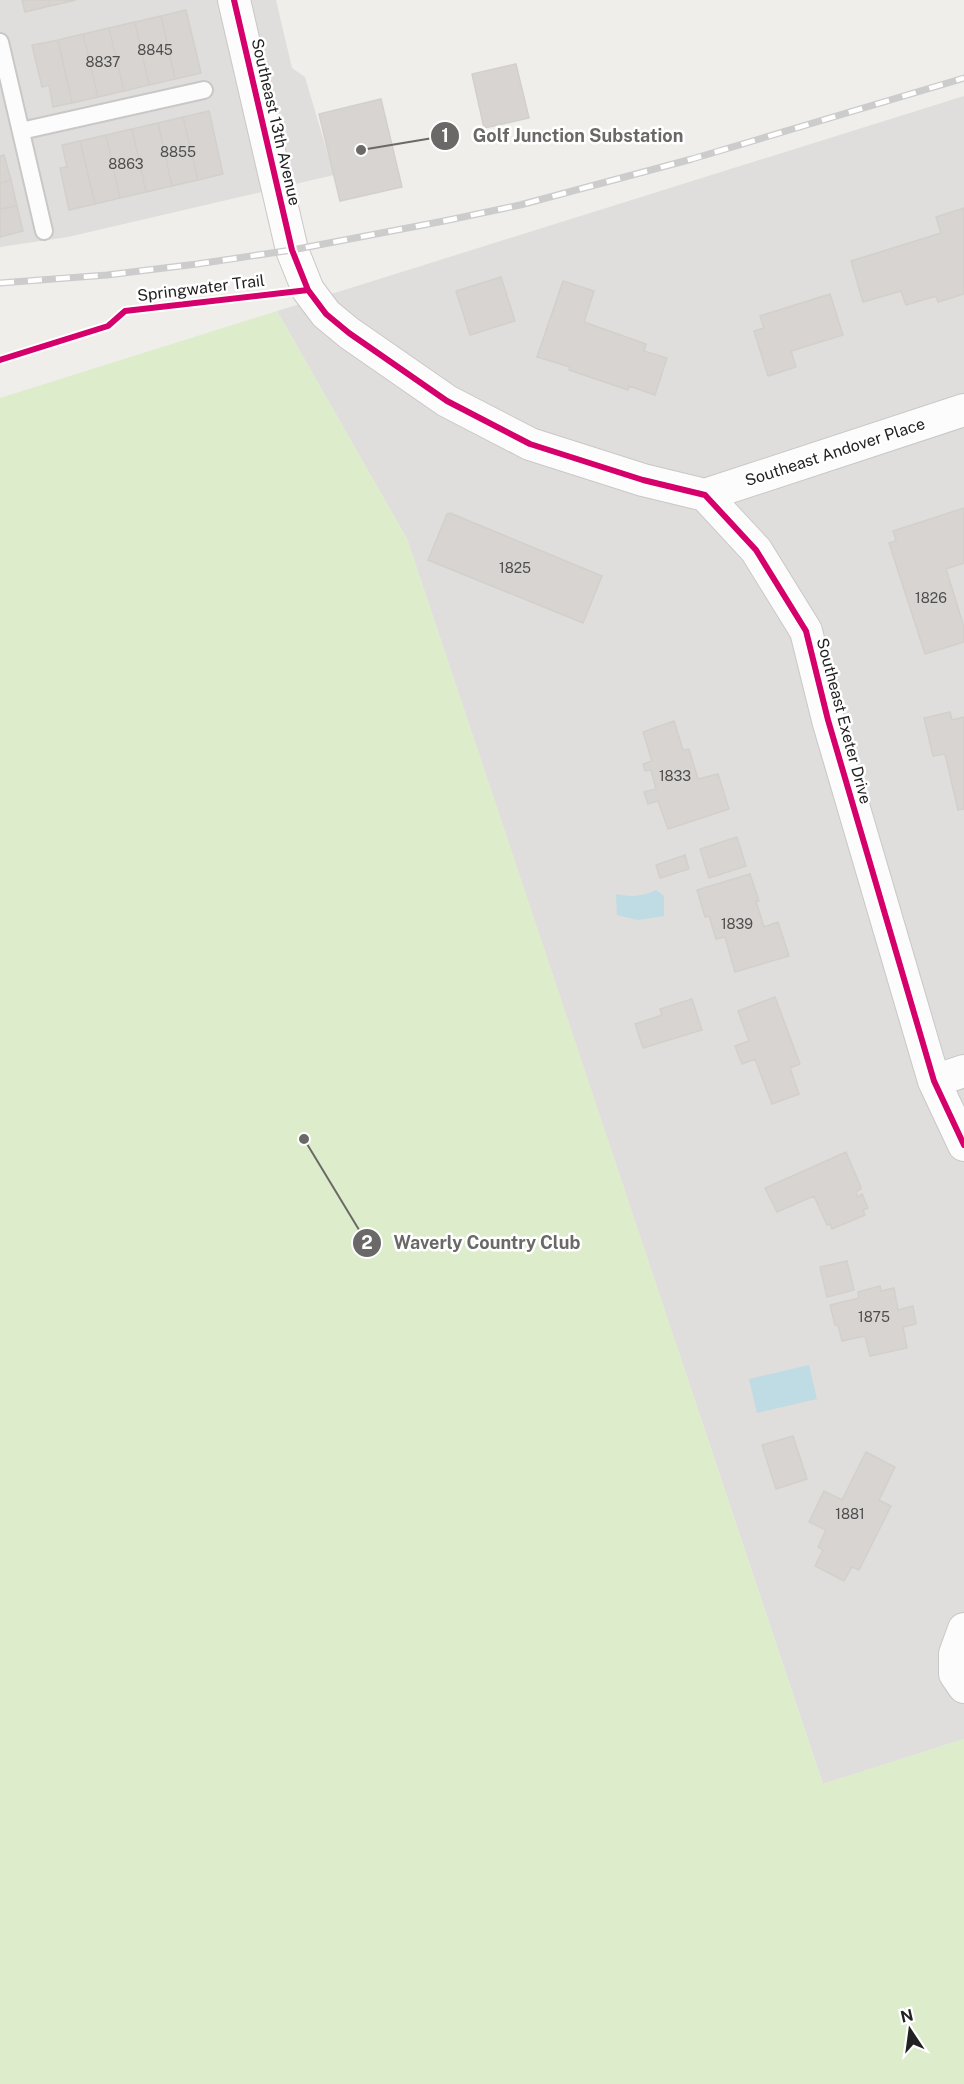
<svg xmlns="http://www.w3.org/2000/svg" width="964" height="2084" font-family="'Public Sans',sans-serif">
  <style>
    .residential { fill: #dfdedc }
    .grass { fill: #ddeccb }
    .water { fill: #bfdbe3 }
    .building { fill: #d7d4d2; stroke: #d3d0cc; stroke-width: 1.5 }
    .lines { fill: none; stroke-linecap: round; stroke-linejoin: round }
    .lane-casing { stroke: #c9c8c7; stroke-width: 20 }
    .street-casing { stroke: #c9c8c7; stroke-width: 34 }
    .lane { stroke: #fdfcfc; stroke-width: 16 }
    .street { stroke: #fdfcfc; stroke-width: 32 }
    .rail-casing { stroke: #ccc; stroke-width: 7 }
    .rail { stroke: #fff; stroke-width: 4.5; stroke-dasharray: 14; stroke-linecap: butt }
    .cycleway-casing { stroke: #fff; stroke-width: 10 }
    .cycleway { stroke: #d6006c; stroke-width: 6 }
    .labels { text-anchor: middle; dominant-baseline: central; stroke-width: 5; stroke-linejoin: round; paint-order: stroke }
    .number-label { font-size: 14px; fill: #4f4e4e }
    .street-label { font-size: 16px; fill: #222; stroke: #fff }
    .leader { fill: none; stroke: #6a6968; stroke-width: 2 }
    .callout-dot { fill: #6a6968; stroke: #fff; stroke-width: 2 }
    .mark-label { font-size: 18px; text-anchor: middle; font-weight: bold; fill: #fff }
    .callout-label { font-size: 18px; text-anchor: middle; font-weight: bold; fill: #6a6968; stroke: #fff; stroke-width: 5; stroke-linejoin: round; paint-order: stroke }
  </style>
  <rect width="100%" height="100%" fill="#f0eeeb"/>
  <path class="residential" d="M0,0H276L292,68L305,77L334,175L68,237L0,247Z
    M964,96V1739L823,1784L407,539L277,311Z"/>
  <path class="grass" d="M277,311L407,539L823,1784L964,1739V2084H0V398Z"/>
  <path class="water" d="M656,890L664,896V916L638,920L617,915L616,894C630,897 642,897 656,890Z
    M809,1365L817,1399L757,1413L749,1379Z"/>
  <path class="building" d="M22,0H49L50,6L25,12Z
    M49,0H76L50,6Z
    M186,10L201,73L175,79L161,16Z
    M161,16L175,79L149,85L135,22Z
    M135,22L149,85L124,91L109,28Z
    M109,28L124,91L98,97L83,34Z
    M83,34L98,97L72,103L58,40Z
    M58,40L72,103L53,107L49,85L42,87L32,45Z
    M516,64L529,118L484,128L472,74Z
    M381,99L402,187L340,201L319,114Z
    M209,111L223,174L198,180L183,117Z
    M183,117L198,180L172,186L158,123Z
    M158,123L172,186L146,192L132,129Z
    M132,129L146,192L120,198L106,135Z
    M106,135L120,198L95,204L80,141Z
    M80,141L95,204L69,210L60,168L67,167L62,145Z
    M4,155L11,180L0,183V156Z
    M11,180L17,206L0,209V183Z
    M17,206L23,231L0,237V209Z
    M964,208V294L938,302L936,296L906,305L901,291L863,302L851,261L941,233L936,217Z
    M501,277L515,321L470,335L456,291Z
    M563,281L594,291L584,322L646,344L644,351L667,358L655,395L629,386L628,390L569,370L570,367L537,357Z
    M830,294L843,335L791,351L796,367L768,376L754,331L764,328L760,316Z
    M964,508V563L946,569L964,627V642L925,654L889,543L896,541L893,531Z
    M450,513L602,576L583,623L428,560L447,514Z
    M950,712L952,720L964,717V809L958,810L945,754L933,756L924,718Z
    M674,721L683,750L689,749L698,779L718,774L729,809L668,829L658,801L648,804L644,792L656,789L651,770L645,771L643,764L652,761L643,732Z
    M737,837L746,866L709,878L700,849Z
    M685,855L689,869L660,878L656,865Z
    M750,874L759,901H756L764,927L778,922L789,956L735,972L725,937L716,939L709,916L705,917L697,890Z
    M775,997L800,1064L790,1068L799,1094L772,1104L755,1059L742,1064L735,1046L749,1041L738,1011Z
    M692,999L702,1030L643,1048L635,1024L662,1015L660,1009Z
    M846,1152L860,1185L861,1189L856,1192L858,1197L862,1194L868,1208L863,1210L865,1215L832,1229L830,1224L827,1225L814,1196L777,1212L765,1188Z
    M847,1261L854,1290L827,1297L820,1267Z
    M880,1286L881,1291L894,1288L898,1310L913,1306L916,1324L903,1327L907,1348L870,1356L865,1336L842,1341L838,1325H835L830,1305L859,1298L858,1292Z
    M793,1436L807,1479L776,1489L762,1445Z
    M866,1452L895,1467L879,1500L891,1506L859,1570L852,1567L844,1581L815,1566L823,1550L818,1547L826,1530L809,1522L824,1491L842,1500Z"/>
  <g class="lines">
    <defs>
      <path id="lane" d="M0,42L44,231
        M21,131L204,90"/>
      <path id="street" d="M234,0L292,250L308,290L326,314L349,333L447,401L530,444L643,480L705,495L756,550L806,631L828,720L934,1081L964,1145
        M705,495L964,410
        M934,1081L964,1071
        M964,1629L955,1654V1674L964,1687"/>
    </defs>
    <use href="#lane" class="lane-casing"/>
    <use href="#street" class="street-casing"/>
    <use href="#lane" class="lane"/>
    <use href="#street" class="street"/>
    <defs>
      <path id="rail" d="M0,283L107,275L197,264L292,250L444,221L520,205L692,159L964,78"/>
    </defs>
    <use href="#rail" class="rail-casing"/>
    <use href="#rail" class="rail"/>
    <defs>
      <path id="cycleway" d="M234,0L292,250L308,290L326,314L349,333L447,401L530,444L643,480L705,495L756,550L806,631L828,720L934,1081L964,1145
        M0,360L108,326L125,311L308,290"/>
    </defs>
    <use href="#cycleway" class="cycleway-casing"/>
    <use href="#cycleway" class="cycleway"/>
  </g>
  <g class="labels">
    <g class="number-label">
      <text x="155" y="50">8845</text>
      <text x="103" y="62">8837</text>
      <text x="178" y="152">8855</text>
      <text x="126" y="164">8863</text>
      <text x="515" y="568">1825</text>
      <text x="931" y="598">1826</text>
      <text x="675" y="776">1833</text>
      <text x="737" y="924">1839</text>
      <text x="874" y="1317">1875</text>
      <text x="850" y="1514">1881</text>
    </g>
    <g class="street-label">
      <text transform="translate(276 122) rotate(77)">Southeast 13th Avenue</text>
      <text transform="translate(201 288) rotate(-7)">Springwater Trail</text>
      <text transform="translate(835 452) rotate(-18)">Southeast Andover Place</text>
      <text transform="translate(844 721) rotate(75)">Southeast Exeter Drive</text>
    </g>
  </g>
  <path class="leader" d="M361 150L445 136M304 1139L367 1243"/>
  <g class="callout-dot">
    <circle cx="361" cy="150" r="6"/>
    <circle cx="304" cy="1139" r="6"/>
    <circle cx="445" cy="136" r="15"/>
    <circle cx="367" cy="1243" r="15"/>
  </g>
  <g class="mark-label">
    <text x="445" y="142">1</text>
    <text x="367" y="1249">2</text>
  </g>
  <g class="callout-label">
    <text x="578" y="142">Golf Junction Substation</text>
    <text x="487" y="1249">Waverly Country Club</text>
  </g>
  <g transform="translate(910 2030) rotate(347)" stroke="#ffffff" stroke-width="4.5" paint-order="stroke">
  <path d="M0-4.5L10 22L0 15L-10 22Z" fill="#222222"/>
  <text y="-9" font-size="16" font-weight="bold" text-anchor="middle" fill="#222222">N</text>
  </g>
</svg>
